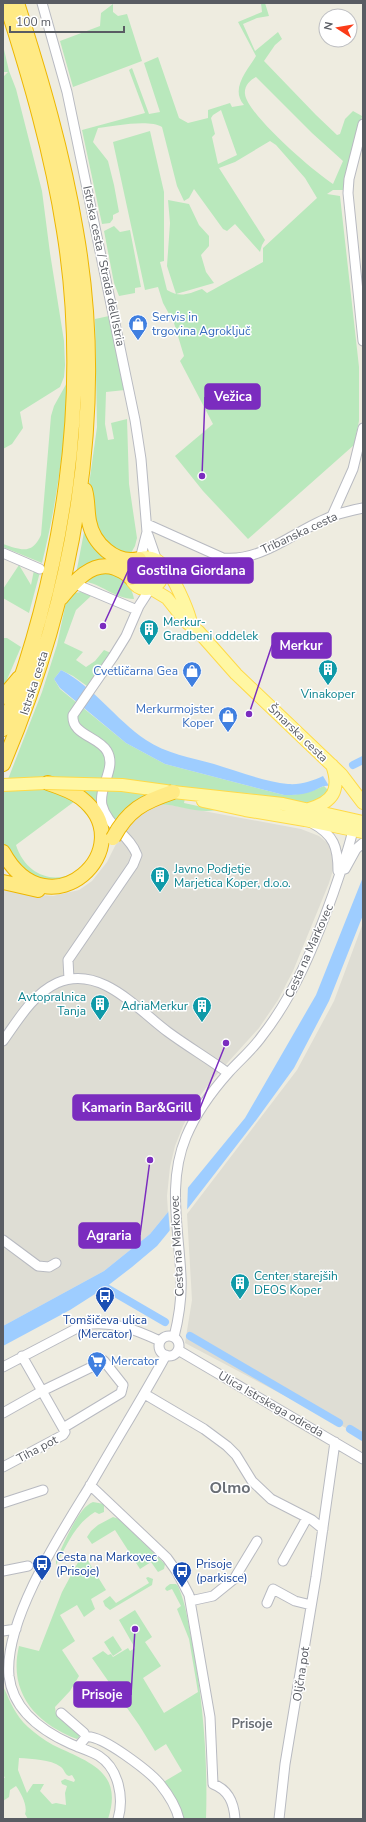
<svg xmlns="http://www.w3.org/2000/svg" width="366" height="1822" font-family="'Nunito Sans',sans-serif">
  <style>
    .industrial { fill: #deddd4 }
    .green { fill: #b9e8bc; fill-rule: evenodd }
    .water { fill: #9ecdff }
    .pier { fill: #eeece0 }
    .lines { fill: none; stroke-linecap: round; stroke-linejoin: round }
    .canal { stroke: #9ecdff; stroke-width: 8 }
    .minor-casing { stroke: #b8bac1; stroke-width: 11 }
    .major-casing { stroke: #ffda47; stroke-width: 14 }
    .highway-casing { stroke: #edb600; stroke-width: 16 }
    .minor { stroke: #fff; stroke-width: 9 }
    .major { stroke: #fff7a3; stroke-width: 12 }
    .highway { stroke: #ffea85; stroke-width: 14 }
    .major-bridge-casing { stroke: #ffda47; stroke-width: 14; stroke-linecap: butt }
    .highway-bridge-casing { stroke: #edb600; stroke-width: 16; stroke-linecap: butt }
    .major-bridge { stroke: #fff7a3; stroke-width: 12 }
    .highway-bridge { stroke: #ffea85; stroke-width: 14 }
    .labels { text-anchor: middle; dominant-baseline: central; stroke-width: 3; stroke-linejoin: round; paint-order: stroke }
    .street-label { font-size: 12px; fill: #595c63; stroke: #fff }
    .shop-label { font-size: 12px; fill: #366cbe; stroke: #fff; text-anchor: start }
    .culture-label { font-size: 12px; fill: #0d838f; stroke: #fff; text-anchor: start }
    .transit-label { font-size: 12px; fill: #164399; stroke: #fff; text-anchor: start }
    .neighbourhood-label { font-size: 13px; font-weight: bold; fill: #696e75; stroke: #fff }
    .district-label { font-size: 16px; font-weight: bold; fill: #696e75; stroke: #fff }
    .leader { fill: none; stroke: #7b2cbf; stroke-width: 1.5 }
    .callout-dot { fill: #7b2cbf; stroke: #fff; stroke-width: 1.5 }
    .callout { fill: #7b2cbf; stroke: #7b2cbf; stroke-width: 1.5 }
    .callout-label { font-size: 13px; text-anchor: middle; font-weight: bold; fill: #fff }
  </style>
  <rect width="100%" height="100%" fill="#eeece0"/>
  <path class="industrial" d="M160,803L301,829L319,836L331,846L335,860L334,867L329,883L293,971L278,1000L259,1028L211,1081L194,1104L183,1126L175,1146L170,1167L167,1196L168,1212L150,1234L104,1271L3,1326V886L33,894L53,896L79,890L92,881L107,862L115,846L134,816Z
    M363,923V1437L185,1343L192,1300L187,1214L297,1070L334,1001Z"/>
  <path class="green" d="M261,3H265L269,16L257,18L243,24L255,51L278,32L282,39L275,45L264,61L316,115L337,135L340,134L345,119L353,111L362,116L343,190H333L327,194L340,196L359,367V421L354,445L248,539L203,491L175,456L213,424L180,361L184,356L174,323L163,303L158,287L145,290L113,142L150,131L164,192V261L160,262L167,290C180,298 188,294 202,289L207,293L263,262V248L317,198L305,178L276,145L270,141L235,162L219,168L265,240L262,245L260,252L235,224L227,231L223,229L194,189L189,198L184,201L177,186L162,127C149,119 114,126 98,128L93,142L108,161L114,185L119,212L113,215V219L110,223L102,224L82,130L145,113L129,70L132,68L149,114L160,112L144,63L158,57L179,118L188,123L208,118V110L230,103L232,107L244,105C230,89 247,71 256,56L238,22L262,12ZM256,77L312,133L343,161L333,184C314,172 247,114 245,94C244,86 250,80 256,77ZM221,110L237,155L218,164L212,137L215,134L211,118L213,115Z
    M113,4V12L118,16L127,14L142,61L73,87L60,41L100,26L101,13Z
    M3,45L9,71L16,89L42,191L50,253L64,341L65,365L64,377L60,387L20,412L23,428L12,444L3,449V77L8,72H3Z
    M168,200L189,204L199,225L209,236V246L201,255L206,272L214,283L176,294L167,266L170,223Z
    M114,226L120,232L130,230L141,287L135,288V293L119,296L114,283L104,231Z
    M109,316L125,390L106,392L105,424L108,440L114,439L111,423L127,419L129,484L137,538L135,546L131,553H119L95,530L88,492L97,427L95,319Z
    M69,379C65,441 57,503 42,563L3,547V544C21,550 32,555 41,535L51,416L54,406Z
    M84,532C91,544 99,552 111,560L76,574Z
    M19,565L31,585L34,570L40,572L29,613L3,598V589Z
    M117,573C126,581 132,587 134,599C115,599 102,584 83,581L94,574Z
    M81,592L91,596L76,610L64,643L83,652L76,660L86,667L95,661L104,650L111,653L87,686L73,676L61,670L54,679L60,689L126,743L165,764L284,795C299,795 311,792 324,786L329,791L325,797L309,803L253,794L221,791L216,793L187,789L184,803L216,810C196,815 172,801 151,805L101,839L91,862L66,881L34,879L9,852L4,844L3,792L42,692L57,645L66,602L75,593ZM75,801L95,825C95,832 97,843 94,849C77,889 29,886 16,845Z
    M3,638H7L21,647L3,689Z
    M93,1502L104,1504V1512L99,1514L95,1512C75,1524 67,1545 56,1565V1560C63,1546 78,1507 93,1502Z
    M113,1517L119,1519L165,1564L164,1569L158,1572L151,1562L140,1569L115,1530L92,1544L87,1537L91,1531L98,1525Z
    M83,1553L106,1590L91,1599L95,1609L84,1617L77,1605L60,1615L75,1641L62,1650L79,1676L70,1691L55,1707L56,1714L78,1733L80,1736L77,1739C35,1723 8,1692 19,1646L39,1651L62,1592Z
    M148,1577L153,1579L152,1585L110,1610L105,1606L103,1601L110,1596L116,1603L149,1583L146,1578Z
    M170,1584H176L178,1586C186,1604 188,1623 192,1642C203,1700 208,1760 206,1819H183L160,1784L182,1771L166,1744L155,1751L139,1725L92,1658L103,1651L108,1655L111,1654L113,1657L128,1648L130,1651L135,1648L119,1620L135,1610L152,1637L145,1642L161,1666L143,1678L164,1713L198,1692L189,1639L177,1609L181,1606L172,1589L167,1591L165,1589L166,1587Z
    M113,1636L122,1650L113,1656L104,1642Z
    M3,1686C10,1701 15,1715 28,1727C35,1733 44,1740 53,1745C88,1762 124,1771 108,1819H28L25,1814C28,1806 21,1793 16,1786L10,1790L9,1797L3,1801V1780L5,1777L3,1776ZM19,1758C32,1759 50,1759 61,1767C65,1770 64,1774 69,1776L72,1775L75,1780L74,1782L65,1779L61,1781L62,1784L67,1786L65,1793L66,1805L56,1803L52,1804L40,1791L44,1784H33L27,1793L18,1770Z"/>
  <path class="water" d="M61,670C94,687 115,719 146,740C165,753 192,758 214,764C237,771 265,782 288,784C301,785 312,781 323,776L329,786C322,785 319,789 313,791C304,795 293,795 284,795L165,764L126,743L60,688L54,679Z
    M363,877V915L329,1001L294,1068L257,1119L189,1207L157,1246L132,1267L106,1287L70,1310L3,1346V1326L104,1271L150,1234L245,1118L316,995Z"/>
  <path class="pier" d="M188,1184L187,1213L170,1233L168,1208Z"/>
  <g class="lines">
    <path class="canal" d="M353,765L363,760
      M98,1283L165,1322
      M190,1336L339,1423
      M350,1429L363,1437"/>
    <defs>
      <path id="minor" d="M42,3L67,92L135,420L141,459L147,532L140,559
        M363,124L349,179L348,193L363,341
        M332,516L353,469L363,428
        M147,524L223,558C264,562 296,529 333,516C343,512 353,510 363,508
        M148,535L157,561
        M3,553L40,569
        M80,586L137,610
        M312,823C334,835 338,847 338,871
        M345,869L356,849L363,843
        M69,979L68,960L133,865L137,855C130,835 107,826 102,805C98,787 117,768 107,751C98,736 71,735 73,715L113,657L126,636L139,606L150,589
        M3,1041C18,1020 33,994 57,983C100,964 137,1009 168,1032C187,1046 209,1059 228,1073
        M3,1240L38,1266L49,1267L56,1263
        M159 1346a10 10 0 1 1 20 0a10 10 0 1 1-20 0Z
        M174,1337C179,1317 182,1297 181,1277C179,1230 167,1183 186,1137C196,1113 212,1091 229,1072C240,1060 253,1049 262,1036C295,994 315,944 333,894C340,873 348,852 353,830
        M178,1350L363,1459
        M3,1367L83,1325C112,1320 134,1329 160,1341
        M148,1396L204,1429L227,1446L236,1455L252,1481L271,1499L312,1520L323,1529
        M3,1413L42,1391L22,1356
        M3,1467L63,1435L65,1432L63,1428L42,1391L104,1361L123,1385L121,1393L63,1428
        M90,1485L167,1558L177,1572L189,1595L210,1717L213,1784C229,1790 234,1803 235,1819
        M3,1503L43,1490
        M283,1561L307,1518
        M3,1571L28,1566
        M190,1601L213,1596L234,1579L257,1541
        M267,1603L273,1589L295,1601L311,1605
        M3,1631L16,1629
        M61,1713L84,1733L86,1737
        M78,1747L86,1737C100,1733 150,1772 160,1784C168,1794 176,1806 179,1819
        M118,1819C124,1798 119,1769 99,1756C91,1751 80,1748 71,1744C42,1731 13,1711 9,1676C4,1620 61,1533 90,1486C115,1442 142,1399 166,1355
        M279,1819L285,1764L316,1577L335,1442"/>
      <path id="major" d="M159,563C172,582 145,600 132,581C128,568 137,554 151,558C156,559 161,563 164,567C173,575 187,608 190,619
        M152,589L167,598L186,622L198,631L236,674L341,774L363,803
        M3,785L46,783
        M173,792L283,804L363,822
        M203,801L245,810L305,820L363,832
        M309,809C333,802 341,790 332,765"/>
      <path id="highway" d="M85,490C88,500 87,511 89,521C93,543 115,565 139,559
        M61,598C74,582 92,560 115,568C122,571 126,572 131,578
        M3,697L19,678
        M3,729C63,572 91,398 64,231C52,153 30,78 6,3
        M3,764C74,597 108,411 76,231C63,153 41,78 17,3
        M3,852C49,936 144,847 81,798C72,791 60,787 48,783
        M3,882L38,890"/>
    </defs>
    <use href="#minor" class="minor-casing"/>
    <use href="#major" class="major-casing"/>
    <use href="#highway" class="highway-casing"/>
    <use href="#minor" class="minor"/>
    <use href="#major" class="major"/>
    <use href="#highway" class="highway"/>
    <defs>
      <path id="major-bridge" d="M46,783L122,785L173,792"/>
      <path id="highway-bridge" d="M113,838C128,810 143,802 173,792"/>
    </defs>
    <use href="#major-bridge" class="major-bridge-casing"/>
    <use href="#highway-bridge" class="highway-bridge-casing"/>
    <use href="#major-bridge" class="major-bridge"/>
    <use href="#highway-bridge" class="highway-bridge"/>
  </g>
  <defs>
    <symbol id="shop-pin" viewBox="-11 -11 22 30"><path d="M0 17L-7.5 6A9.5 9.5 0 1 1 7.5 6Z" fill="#3f7fe0" stroke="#fff"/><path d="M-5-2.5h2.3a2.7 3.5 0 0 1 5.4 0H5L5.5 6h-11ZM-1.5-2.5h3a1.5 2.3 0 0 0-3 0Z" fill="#fff"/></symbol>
    <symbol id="building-pin" viewBox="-11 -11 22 30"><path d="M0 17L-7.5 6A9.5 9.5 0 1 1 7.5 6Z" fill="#0f9aa8" stroke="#fff"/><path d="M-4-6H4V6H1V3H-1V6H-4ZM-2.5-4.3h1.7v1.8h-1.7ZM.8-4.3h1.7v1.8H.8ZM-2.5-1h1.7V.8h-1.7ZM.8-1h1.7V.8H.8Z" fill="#fff"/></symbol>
    <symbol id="bus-pin" viewBox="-11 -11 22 30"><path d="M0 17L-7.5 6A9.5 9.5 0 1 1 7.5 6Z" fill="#1a4fb4" stroke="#fff"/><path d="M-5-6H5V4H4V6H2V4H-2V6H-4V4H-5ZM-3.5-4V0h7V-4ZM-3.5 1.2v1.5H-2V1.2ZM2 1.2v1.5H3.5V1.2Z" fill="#fff"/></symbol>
    <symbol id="supermarket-pin" viewBox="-11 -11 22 30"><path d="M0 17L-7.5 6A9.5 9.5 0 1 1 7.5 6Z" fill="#3f7fe0" stroke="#fff"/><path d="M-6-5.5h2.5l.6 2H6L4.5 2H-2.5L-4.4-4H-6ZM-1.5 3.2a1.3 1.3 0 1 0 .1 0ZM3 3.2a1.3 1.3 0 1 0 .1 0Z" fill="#fff"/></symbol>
  </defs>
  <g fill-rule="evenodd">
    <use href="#shop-pin" x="127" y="313" width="22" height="30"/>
    <use href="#building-pin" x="138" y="618" width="22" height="30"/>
    <use href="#building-pin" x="317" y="658" width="22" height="30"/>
    <use href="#shop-pin" x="181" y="660" width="22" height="30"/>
    <use href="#shop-pin" x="217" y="705" width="22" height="30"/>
    <use href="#building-pin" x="149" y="865" width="22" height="30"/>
    <use href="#building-pin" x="89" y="993" width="22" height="30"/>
    <use href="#building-pin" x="191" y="995" width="22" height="30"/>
    <use href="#building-pin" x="229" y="1272" width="22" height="30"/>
    <use href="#bus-pin" x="94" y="1285" width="22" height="30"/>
    <use href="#supermarket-pin" x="86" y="1350" width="22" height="30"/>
    <use href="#bus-pin" x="31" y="1553" width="22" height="30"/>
    <use href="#bus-pin" x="171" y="1560" width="22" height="30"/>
  </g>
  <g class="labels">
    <g class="street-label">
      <text transform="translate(104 266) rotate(78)">Istrska cesta / Strada dell'Istria</text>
      <text transform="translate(299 533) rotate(-25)">Tribanska cesta</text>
      <text transform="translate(34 683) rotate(-72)">Istrska cesta</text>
      <text transform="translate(298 733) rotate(44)">Šmarska cesta</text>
      <text transform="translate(309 951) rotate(-66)">Cesta na Markovec</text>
      <text transform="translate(177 1246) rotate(-93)">Cesta na Markovec</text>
      <text transform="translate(271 1404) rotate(30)">Ulica Istrskega odreda</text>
      <text transform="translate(37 1449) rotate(-28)">Tiha pot</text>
      <text transform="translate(301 1674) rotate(-81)">Oljčna pot</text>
    </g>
    <g class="shop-label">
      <text x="152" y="317">Servis in<tspan x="152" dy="14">trgovina Agroključ</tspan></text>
      <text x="178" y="671" text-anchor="end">Cvetličarna Gea</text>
      <text x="214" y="709" text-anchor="end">Merkurmojster<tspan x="214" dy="14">Koper</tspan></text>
      <text x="111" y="1361">Mercator</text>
    </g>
    <g class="culture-label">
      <text x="163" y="622">Merkur-<tspan x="163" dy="14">Gradbeni oddelek</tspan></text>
      <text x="328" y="694" text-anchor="middle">Vinakoper</text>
      <text x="174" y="869">Javno Podjetje<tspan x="174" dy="14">Marjetica Koper, d.o.o.</tspan></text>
      <text x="86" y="997" text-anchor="end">Avtopralnica<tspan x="86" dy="14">Tanja</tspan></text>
      <text x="188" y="1006" text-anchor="end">AdriaMerkur</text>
      <text x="254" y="1276">Center starejših<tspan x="254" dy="14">DEOS Koper</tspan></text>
    </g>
    <g class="transit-label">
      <text x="105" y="1320" text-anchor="middle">Tomšičeva ulica<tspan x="105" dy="14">(Mercator)</tspan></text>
      <text x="56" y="1557">Cesta na Markovec<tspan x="56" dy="14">(Prisoje)</tspan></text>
      <text x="196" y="1564">Prisoje<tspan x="196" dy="14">(parkisce)</tspan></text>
    </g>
    <g class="neighbourhood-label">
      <text x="252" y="1724">Prisoje</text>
    </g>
    <g class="district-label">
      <text x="230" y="1488">Olmo</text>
    </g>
  </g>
  <path class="leader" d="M202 476L205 397M103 626L128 571M249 714L272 645M226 1043L200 1108M150 1160L140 1235M135 1629L131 1695"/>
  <g class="callout-dot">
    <circle cx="202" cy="476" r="4"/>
    <circle cx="103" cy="626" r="4"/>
    <circle cx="249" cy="714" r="4"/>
    <circle cx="226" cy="1043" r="4"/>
    <circle cx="150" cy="1160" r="4"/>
    <circle cx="135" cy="1629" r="4"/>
  </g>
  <g class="callout">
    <rect x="205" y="384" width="55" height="25" rx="4"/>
    <rect x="128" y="558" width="125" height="25" rx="4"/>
    <rect x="272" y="633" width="59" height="25" rx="4"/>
    <rect x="73" y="1095" width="127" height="25" rx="4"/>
    <rect x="79" y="1223" width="61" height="25" rx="4"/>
    <rect x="74" y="1682" width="57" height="25" rx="4"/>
  </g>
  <g class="callout-label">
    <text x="233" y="401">Vežica</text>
    <text x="191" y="575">Gostilna Giordana</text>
    <text x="301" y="650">Merkur</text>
    <text x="137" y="1112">Kamarin Bar&amp;Grill</text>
    <text x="109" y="1240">Agraria</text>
    <text x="102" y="1699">Prisoje</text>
  </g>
  <rect width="366" height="1822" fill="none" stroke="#595c63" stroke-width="8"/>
  <g transform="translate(338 28) rotate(282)"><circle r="19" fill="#ffffff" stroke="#bdbec1"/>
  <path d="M0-3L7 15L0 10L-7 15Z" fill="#fb3c18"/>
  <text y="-6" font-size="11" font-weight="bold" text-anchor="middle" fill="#595c63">N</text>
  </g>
  <path d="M10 26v6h114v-6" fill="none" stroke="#595c63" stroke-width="2"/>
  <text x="16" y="26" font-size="12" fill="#595c63" stroke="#ffffff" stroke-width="3" paint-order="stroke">100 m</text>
</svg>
